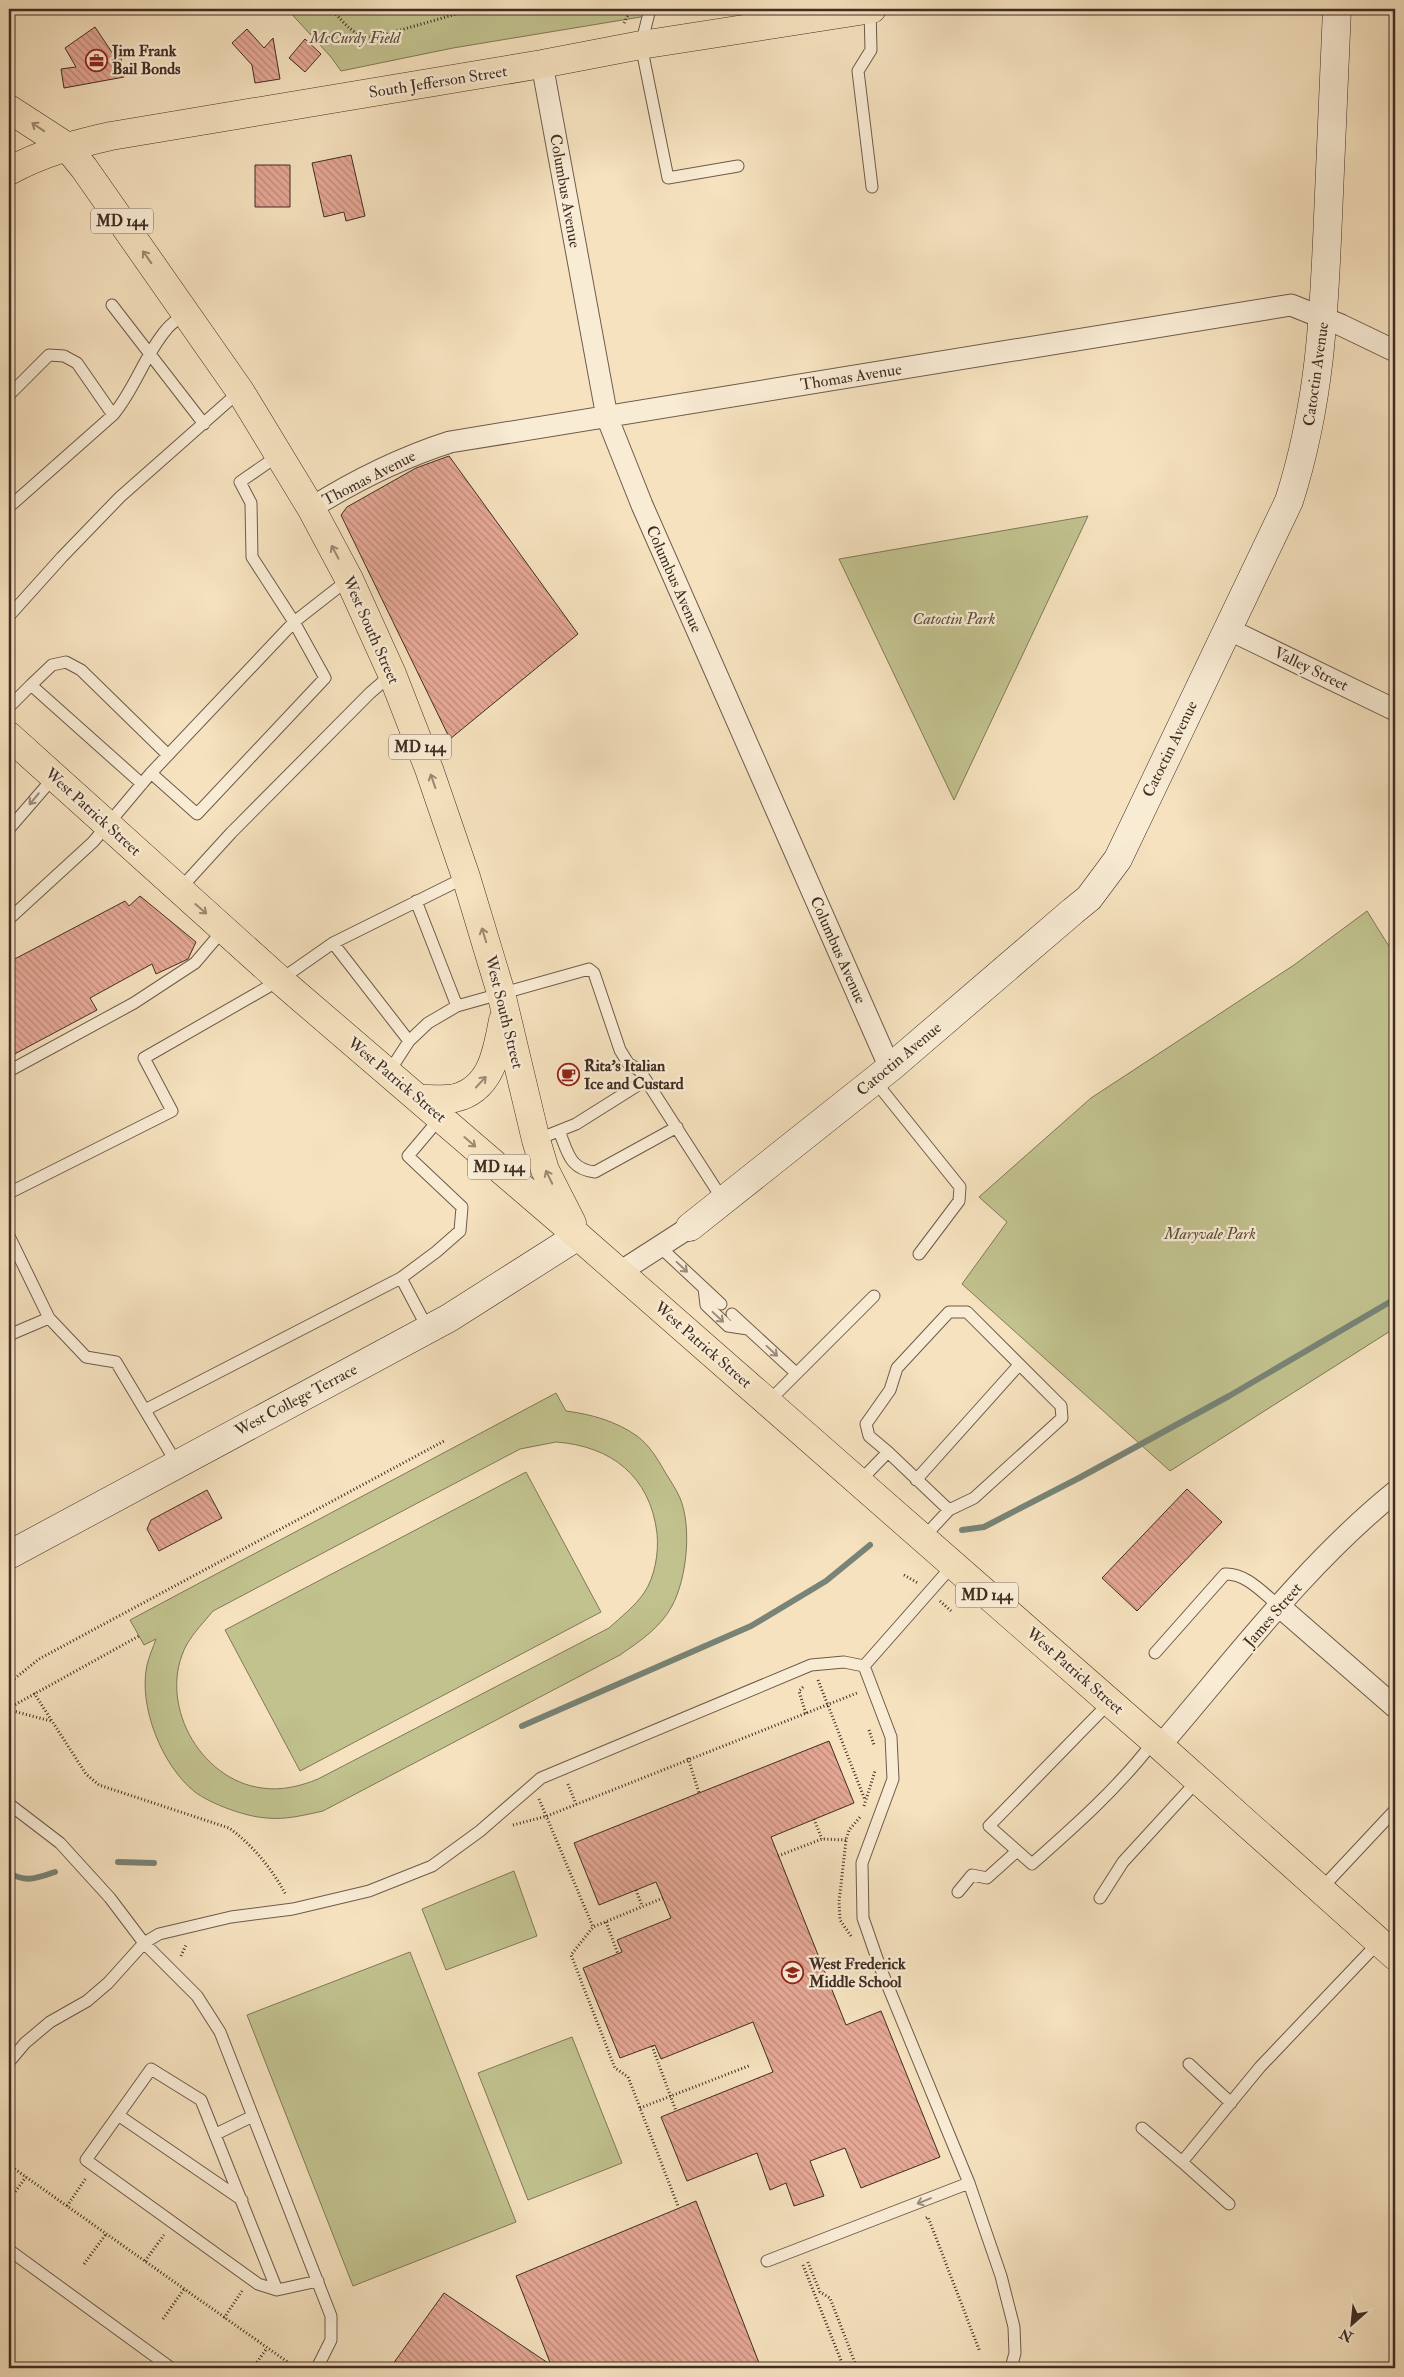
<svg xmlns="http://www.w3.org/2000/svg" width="1404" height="2377" font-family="'IM FELL Double Pica',serif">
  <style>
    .park { fill: #c1c28e; stroke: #807859; fill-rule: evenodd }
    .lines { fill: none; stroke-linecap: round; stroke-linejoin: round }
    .stream { stroke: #788477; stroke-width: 6 }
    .building { fill: url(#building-back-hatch); stroke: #402d24 }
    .lane-casing { stroke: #6e5a4b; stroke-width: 13 }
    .street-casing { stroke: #6e5a4b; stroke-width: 23 }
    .secondary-casing { stroke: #402d24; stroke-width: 29 }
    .primary-casing { stroke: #402d24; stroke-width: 29 }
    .path { stroke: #402d24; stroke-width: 3; stroke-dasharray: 1 2.5; stroke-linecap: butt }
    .lane { stroke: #f9ecd5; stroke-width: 11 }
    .street { stroke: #f9ecd5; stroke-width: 21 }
    .secondary { stroke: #f9ecd5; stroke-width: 28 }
    .primary { stroke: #f6e2bf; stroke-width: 28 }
    .oneway { stroke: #9b8872 }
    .oneway2 { stroke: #9c8c7c }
    .labels { text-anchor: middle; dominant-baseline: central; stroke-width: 4.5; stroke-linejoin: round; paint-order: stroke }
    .shield { fill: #f9ecd5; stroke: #786659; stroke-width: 1 }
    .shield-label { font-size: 15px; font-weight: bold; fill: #402d24 }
    .park-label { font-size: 16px; font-style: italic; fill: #5a4b39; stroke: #f9ecd5 }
    .poi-label { font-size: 16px; font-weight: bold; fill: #402d24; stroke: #f9ecd5; text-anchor: start }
    .street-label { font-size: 16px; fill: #402d24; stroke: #f9ecd5 }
  </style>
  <defs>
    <pattern id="building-back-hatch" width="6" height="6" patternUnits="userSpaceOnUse" patternTransform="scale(1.25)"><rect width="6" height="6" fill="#e6a896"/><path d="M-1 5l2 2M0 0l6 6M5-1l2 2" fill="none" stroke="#bc897a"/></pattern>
  </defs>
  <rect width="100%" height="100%" fill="#f6e2bf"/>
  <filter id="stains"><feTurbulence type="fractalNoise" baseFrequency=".004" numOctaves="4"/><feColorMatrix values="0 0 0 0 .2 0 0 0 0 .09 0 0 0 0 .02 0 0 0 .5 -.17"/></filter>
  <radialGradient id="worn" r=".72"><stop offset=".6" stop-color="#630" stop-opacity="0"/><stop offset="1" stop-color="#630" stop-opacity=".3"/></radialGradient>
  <path class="park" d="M287,9H689L453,48L341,71L331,57Z
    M1088,516L954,800L839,559Z
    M1367,911L1395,956V1328L1170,1471L962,1284L1007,1222L979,1197L1091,1098L1294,965Z
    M556,1393L566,1411C590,1414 616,1421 637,1436C650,1446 657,1458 665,1472C670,1480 676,1489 680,1498C692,1527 687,1578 672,1606C660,1628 640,1641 620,1655L323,1811C305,1815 285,1820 267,1818C246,1817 211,1804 195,1792C162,1766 138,1706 147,1665C149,1656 153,1648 156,1639L144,1645L130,1620ZM556,1442C611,1446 650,1476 657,1533C659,1552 655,1577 644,1593C635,1606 621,1617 609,1628L318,1779C301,1786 281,1791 262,1788C199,1780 156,1701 187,1644C194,1632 204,1622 213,1611L520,1449Z
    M526,1472L601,1612L300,1771L225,1630Z
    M514,1871L537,1936L446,1970L422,1909Z
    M410,1952L516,2222L353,2286L247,2015Z
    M572,2037L622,2163L528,2200L478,2073Z"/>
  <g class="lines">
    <path class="stream" d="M962,1530L984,1527L1079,1478L1229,1396L1395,1299
      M522,1726L751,1626L826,1581L870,1545
      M118,1862L154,1863
      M9,1873C27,1883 36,1878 55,1872"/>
  </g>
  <path class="building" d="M95,27L113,54L120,52L124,77L64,88L61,69L76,67L65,48Z
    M247,29L264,48L273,38L280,79L255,83L252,65L232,43Z
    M305,39L321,54L305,72L289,58Z
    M351,155L365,216L346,221L344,212L324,217L312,163Z
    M255,165H290V207H255Z
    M449,456L578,634L450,739L341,515L347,507L416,468Z
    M140,896L196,942L188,959L156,974L152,964L90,998L97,1010L9,1057V962L125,901L129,906Z
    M1187,1489L1222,1522L1137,1611L1102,1578Z
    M207,1490L222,1518L159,1551L147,1529L151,1520Z
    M829,1741L854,1803L771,1837L846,2025L881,2011L940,2157L861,2188L845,2148L810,2161L824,2196L794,2206L786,2183L770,2190L757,2153L687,2181L661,2117L773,2072L753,2022L661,2059L655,2045L620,2058L583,1968L622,1952L617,1940L671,1918L656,1882L599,1905L574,1843Z
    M696,2201L761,2368H390L444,2293L551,2365L516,2276Z"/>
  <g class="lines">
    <defs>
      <path id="lane" d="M650,9L641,45L668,178L738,166
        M870,9L871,50L858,71L872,187
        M112,305L204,424
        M9,395L49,355L64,356L77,363L113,415
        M9,507L113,415C135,389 144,356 166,330C171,323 180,318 186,313
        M9,616L62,557L120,497L240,391
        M31,685L52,665L66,662L81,670L168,755
        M9,707L31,685L142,784
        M151,773L197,814L325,678L294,622L252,557L251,503L240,482L279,455
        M9,829L54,777
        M179,890L231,833L370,693L392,674
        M416,901L457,1006
        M9,919L93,842L151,773L294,622L349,579
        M333,943L409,1041L389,1072
        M409,1041L428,1023L457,1006L589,969L594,973L620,1050L628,1063L640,1071L723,1200
        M9,1071L134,1003L195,963L224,929
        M874,1080L960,1187L959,1201L919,1254
        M559,1131C568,1152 569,1169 595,1172L677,1127
        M536,1140L576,1124L646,1080
        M9,1193L172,1111L144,1058L280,980L333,943L466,877
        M9,1236L49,1318
        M660,1247L721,1304
        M401,1278L436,1252L460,1231L462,1207L408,1156L441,1117
        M704,1288L706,1305L728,1326L748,1329
        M732,1314L796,1373
        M9,1335L49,1318L86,1357L116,1362L177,1464
        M768,1402L874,1296
        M145,1410L401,1278L428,1329
        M888,1452L869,1436L866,1424L890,1390L897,1368L949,1312H967L1061,1406L1062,1418L974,1498L949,1510
        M916,1480L1019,1365
        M859,1482L888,1452L949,1510L923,1538
        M1155,1653L1225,1574C1246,1573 1263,1593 1279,1606
        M864,1666L891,1737L893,1779L862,1863L863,1918L880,1967L969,2183L1001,2276L1014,2327L1015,2353L1011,2368
        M864,1666L953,1565
        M1110,1702L989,1826L1032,1864C1075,1826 1119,1787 1154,1741
        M9,1804L60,1843L110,1898L144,1943L197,1996L220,2032L331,2316V2340L317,2368
        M1321,1889L1395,1810
        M958,1892L972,1875L987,1878L1017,1851
        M1100,1898L1123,1862L1198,1780
        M9,2062L25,2043L50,2022L87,2001L108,1983L144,1943L159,1934L231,1917L293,1909L369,1891L432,1866L480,1831L541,1778L811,1665L844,1662L864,1666
        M1189,2064L1231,2103
        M118,2115L242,2200
        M1142,2128L1182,2162L1260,2067L1379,1942
        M216,2134L253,2116
        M1182,2162L1229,2204
        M9,2250L171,2368
        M767,2261L969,2183
        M277,2290L201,2100L151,2069L86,2160L258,2284L277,2290L318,2281"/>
      <path id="street" d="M542,64L607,417L642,505L890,1068
        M311,508C356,480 400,458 450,442L1291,305L1341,325L1395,351
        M1228,629L1395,710
        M620,1272L690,1227
        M1279,1606L1395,1707
        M1160,1746C1235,1659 1305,1565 1395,1492"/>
      <path id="secondary" d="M690,1227L890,1068L1073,911L1089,898L1118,859L1289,501C1320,404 1324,317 1328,217C1331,147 1334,78 1337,9
        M9,1555L449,1318L578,1236"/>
      <path id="primary" d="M9,109L66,146L84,168L240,391L311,508L349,579L392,674L429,769L466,877L501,993L536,1140L545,1170L572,1223
        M9,171C42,153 75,144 111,136L542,64L641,45L872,9
        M9,736L280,980L578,1236L1160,1746L1395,1956
        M420,1099C431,1099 444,1100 455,1098C492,1089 497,1051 503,1020"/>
    </defs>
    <use href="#lane" class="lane-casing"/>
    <use href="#street" class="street-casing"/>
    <use href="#secondary" class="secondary-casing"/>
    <use href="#primary" class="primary-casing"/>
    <path class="path" d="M331,9C346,24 353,38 376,37L474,9
      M624,23L631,9
      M904,1575L918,1583
      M940,1601L951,1611
      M818,1680L865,1800
      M9,1683L39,1659L444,1441
      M803,1687L799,1691L806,1714
      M34,1693L86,1774L99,1785L229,1828C253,1845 272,1869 286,1895
      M9,1708L139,1636
      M9,1710L51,1721
      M869,1730L874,1745
      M688,1758L699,1793
      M568,1784L576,1804
      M539,1799L593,1927
      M864,1806L875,1771
      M814,1819L822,1839
      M513,1825L547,1816L857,1693
      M778,1856L822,1839L846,1840
      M636,1890L642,1906
      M663,1898L593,1927L571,1955L615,2068L628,2077L678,2206
      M606,1922L618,1954
      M851,1936L840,1920L839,1902L846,1840L849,1830L861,1816
      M181,1956L186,1945
      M652,2046L676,2111
      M640,2108L751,2065
      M9,2165L296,2368
      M9,2200L26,2177
      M67,2206L86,2178
      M926,2218L928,2217L980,2352
      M145,2261L164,2235
      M808,2262L820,2292L830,2298L857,2368
      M84,2264L106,2234
      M803,2265L844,2368
      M224,2318L242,2291
      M163,2319L184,2289
      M253,2368L267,2348"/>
    <use href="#lane" class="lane"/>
    <use href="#street" class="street"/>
    <use href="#secondary" class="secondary"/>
    <use href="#primary" class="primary"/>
  </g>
  <defs><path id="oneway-shaft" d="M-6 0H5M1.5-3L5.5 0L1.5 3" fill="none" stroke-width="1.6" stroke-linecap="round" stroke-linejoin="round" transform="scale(1.25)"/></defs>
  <g class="oneway">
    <use href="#oneway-shaft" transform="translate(38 127) rotate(-146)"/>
    <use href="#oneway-shaft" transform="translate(147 257) rotate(-125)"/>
    <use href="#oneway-shaft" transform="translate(335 552) rotate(-118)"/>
    <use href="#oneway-shaft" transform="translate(433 781) rotate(-109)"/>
    <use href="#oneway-shaft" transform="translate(201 909) rotate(41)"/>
    <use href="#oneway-shaft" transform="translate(484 935) rotate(-107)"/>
    <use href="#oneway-shaft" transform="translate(481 1082) rotate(-47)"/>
    <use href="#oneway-shaft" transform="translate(470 1142) rotate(41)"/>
    <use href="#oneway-shaft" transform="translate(549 1177) rotate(-116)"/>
  </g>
  <g class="oneway2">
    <use href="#oneway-shaft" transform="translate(34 799) rotate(130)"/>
    <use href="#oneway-shaft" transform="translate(682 1267) rotate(43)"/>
    <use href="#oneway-shaft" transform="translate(718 1317) rotate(43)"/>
    <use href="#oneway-shaft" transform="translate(772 1351) rotate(43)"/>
    <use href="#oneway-shaft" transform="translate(924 2201) rotate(158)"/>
  </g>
  <defs>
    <symbol id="office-ring" viewBox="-11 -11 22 22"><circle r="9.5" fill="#f9ecd5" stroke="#8f2418" stroke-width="1.5"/><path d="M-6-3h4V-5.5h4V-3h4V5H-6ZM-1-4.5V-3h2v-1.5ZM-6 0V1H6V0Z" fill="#8f2418"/></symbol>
    <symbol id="cafe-ring" viewBox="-11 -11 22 22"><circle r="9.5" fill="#f9ecd5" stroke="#8f2418" stroke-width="1.5"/><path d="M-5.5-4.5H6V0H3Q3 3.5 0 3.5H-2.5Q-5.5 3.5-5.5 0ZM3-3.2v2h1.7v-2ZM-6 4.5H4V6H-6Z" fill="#8f2418"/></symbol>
    <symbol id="school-ring" viewBox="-11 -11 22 22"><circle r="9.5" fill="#f9ecd5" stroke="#8f2418" stroke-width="1.5"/><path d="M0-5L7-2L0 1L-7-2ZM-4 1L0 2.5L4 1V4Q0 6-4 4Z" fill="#8f2418"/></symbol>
  </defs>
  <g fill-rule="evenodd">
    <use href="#office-ring" x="84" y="48" width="25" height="25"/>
    <use href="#cafe-ring" x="556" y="1062" width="25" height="25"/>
    <use href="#school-ring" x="780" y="1960" width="25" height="25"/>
  </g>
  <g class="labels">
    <g class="shield">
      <rect x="91" y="208.5" width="62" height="25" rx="4"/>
      <rect x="389" y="734.5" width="62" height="25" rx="4"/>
      <rect x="468" y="1154.5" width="62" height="25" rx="4"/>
      <rect x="956" y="1582.5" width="62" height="25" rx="4"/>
    </g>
    <g class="shield-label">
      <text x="122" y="221">MD 144</text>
      <text x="420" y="747">MD 144</text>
      <text x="499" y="1167">MD 144</text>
      <text x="987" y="1595">MD 144</text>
    </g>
    <g class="park-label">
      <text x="355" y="38">McCurdy Field</text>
      <text x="954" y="619">Catoctin Park</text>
      <text x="1210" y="1234">Maryvale Park</text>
    </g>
    <g class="poi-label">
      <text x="112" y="51">Jim Frank<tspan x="112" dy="18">Bail Bonds</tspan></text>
      <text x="584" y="1066">Rita's Italian<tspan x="584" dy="18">Ice and Custard</tspan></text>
      <text x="809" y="1964">West Frederick<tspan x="809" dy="18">Middle School</tspan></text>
    </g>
    <g class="street-label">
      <text transform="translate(438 82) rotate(-9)">South Jefferson Street</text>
      <text transform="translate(565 191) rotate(80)">Columbus Avenue</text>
      <text transform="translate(1316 374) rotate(-82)">Catoctin Avenue</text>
      <text transform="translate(851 377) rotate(-9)">Thomas Avenue</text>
      <text transform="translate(369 478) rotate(-27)">Thomas Avenue</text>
      <text transform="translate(674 579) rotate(66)">Columbus Avenue</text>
      <text transform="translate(371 630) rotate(66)">West South Street</text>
      <text transform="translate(1311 669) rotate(26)">Valley Street</text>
      <text transform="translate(1170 749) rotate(-64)">Catoctin Avenue</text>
      <text transform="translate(93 812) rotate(42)">West Patrick Street</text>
      <text transform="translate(838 950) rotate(66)">Columbus Avenue</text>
      <text transform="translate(504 1012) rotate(76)">West South Street</text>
      <text transform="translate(899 1059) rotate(-40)">Catoctin Avenue</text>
      <text transform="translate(397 1080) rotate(40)">West Patrick Street</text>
      <text transform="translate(703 1345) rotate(41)">West Patrick Street</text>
      <text transform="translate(296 1400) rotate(-28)">West College Terrace</text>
      <text transform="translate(1273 1615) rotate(-49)">James Street</text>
      <text transform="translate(1075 1671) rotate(41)">West Patrick Street</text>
    </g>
  </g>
  <rect width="1404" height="2377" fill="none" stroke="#f6e2bf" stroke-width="30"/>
  <rect x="10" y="10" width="1384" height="2357" fill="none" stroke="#402d24" stroke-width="2.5"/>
  <rect x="15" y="15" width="1374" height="2347" fill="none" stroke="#402d24"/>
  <g transform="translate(1352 2324) rotate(207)" stroke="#f9ecd5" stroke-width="4" paint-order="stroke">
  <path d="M0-4L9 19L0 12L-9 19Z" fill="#402d24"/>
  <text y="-8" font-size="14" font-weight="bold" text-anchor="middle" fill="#402d24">N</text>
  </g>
  <rect width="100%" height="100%" filter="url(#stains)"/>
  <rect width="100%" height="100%" fill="url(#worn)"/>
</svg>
